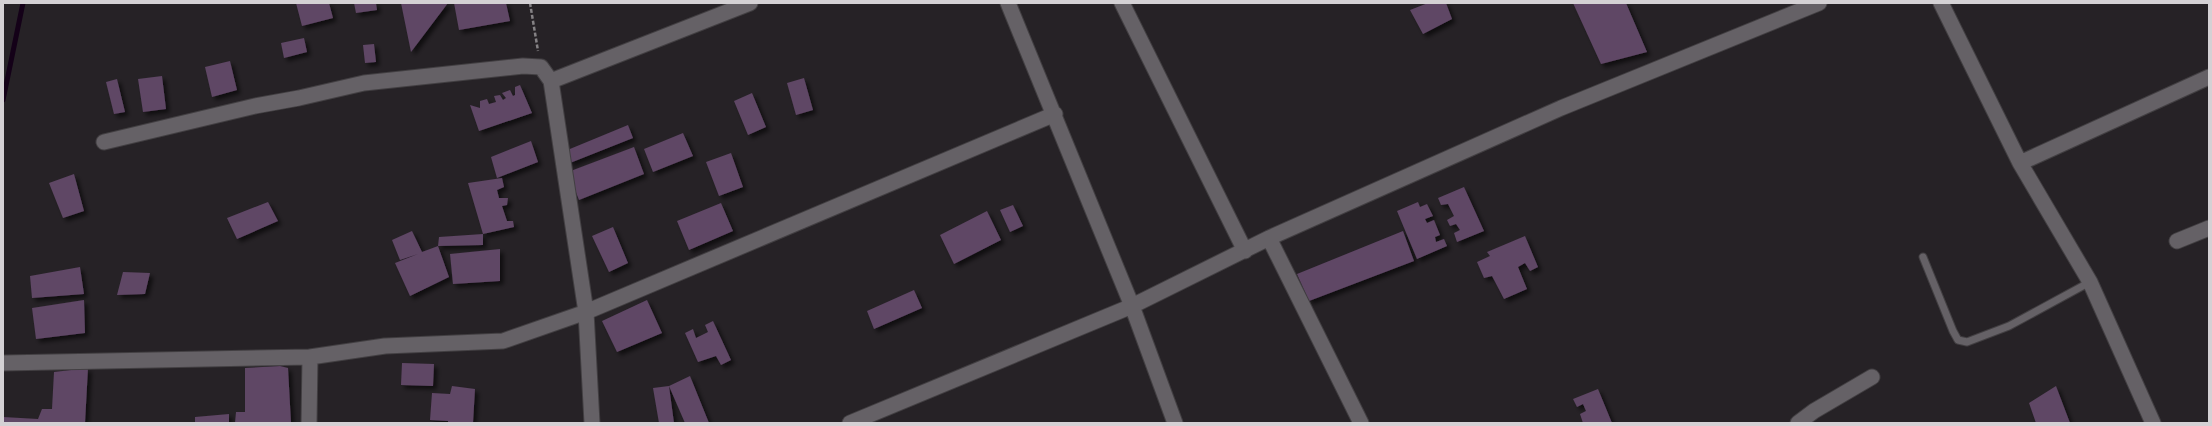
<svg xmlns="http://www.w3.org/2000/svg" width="2212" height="426" font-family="'Varela Round',sans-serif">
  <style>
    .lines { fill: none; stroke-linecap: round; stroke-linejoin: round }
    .stream { stroke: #140118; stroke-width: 5 }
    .building { fill: #5f4665; filter: url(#shadow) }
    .service-casing { stroke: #423f42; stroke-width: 9 }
    .minor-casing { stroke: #423f42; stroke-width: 17 }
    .path { stroke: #858285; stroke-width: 2.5; stroke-dasharray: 4 2; stroke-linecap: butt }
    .service { stroke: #656166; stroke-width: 7 }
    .minor { stroke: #656166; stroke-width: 15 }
  </style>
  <defs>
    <filter id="shadow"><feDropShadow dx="3.5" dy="3.5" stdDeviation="2" flood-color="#0009"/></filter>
  </defs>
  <rect width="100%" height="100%" fill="#262226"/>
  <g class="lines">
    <path class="stream" d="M3,100L23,3"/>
  </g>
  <path class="building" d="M296,3H329L333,18L302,26Z
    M354,3H376L377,10L356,13Z
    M401,3H448L411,52Z
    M454,3H506L510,21L459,30Z
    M1428,3H1446L1452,19L1423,34L1410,10Z
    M1573,3H1626L1647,52L1601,64Z
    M304,38L307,52L284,58L281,43Z
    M374,44L376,62L365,63L363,45Z
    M230,61L237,90L212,97L205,67Z
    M162,76L166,109L143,112L138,79Z
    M804,78L813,110L796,115L787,83Z
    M117,79L125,112L114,114L106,82Z
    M520,85L532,113L479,131L470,105L480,108V101L487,99L489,104L496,102L494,96L500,95L503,100L506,98L502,93L510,90L513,96L515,95V87Z
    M752,93L766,127L748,135L734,101Z
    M628,125L633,138L570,163L565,151Z
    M683,133L693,156L653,172L644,149Z
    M531,141L538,162L497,178L491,157Z
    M634,147L644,174L579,200L568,172Z
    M731,153L743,187L719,196L706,162Z
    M74,174L84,211L63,218L49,183Z
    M502,178L504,187L497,190L499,198H508L507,205L502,206L507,221H513L514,227L483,234L468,183Z
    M1464,187L1484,231L1457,242L1454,233L1460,230L1456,224L1450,226L1447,220L1454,216L1448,204L1441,205L1438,198Z
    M268,202L278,221L237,239L227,218Z
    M1418,202L1420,207L1427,204L1433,216L1425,219L1427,223L1434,220L1440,235L1435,237L1436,242L1444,239L1447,246L1417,259L1397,211Z
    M721,203L733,231L689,250L677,221Z
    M1013,205L1023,226L1010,232L1000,210Z
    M987,211L1001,240L954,264L940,235Z
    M613,227L628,263L609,272L592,236Z
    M412,231L422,252L438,246L449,277L410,296L395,263L418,254L400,260L392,240Z
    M1403,231L1414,261L1309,301L1297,274Z
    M483,234V245L438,246L439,237Z
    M1525,236L1538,267L1530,271L1525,263L1518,267L1527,289L1504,299L1492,276L1484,278L1477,262L1490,256L1487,252Z
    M500,249V281L453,284L450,254Z
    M80,267L84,294L32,298L30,276Z
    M123,272L150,273L145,294L117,295Z
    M914,290L922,308L874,329L867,311Z
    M84,300L85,333L36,339L32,308Z
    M647,300L662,333L617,352L602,321Z
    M713,321L731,360L721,365L716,356L698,362L685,333L693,329L696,338L708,332L705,325Z
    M402,363L434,364L433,386L401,385Z
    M280,366L288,368L291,423H235L236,412H245V368Z
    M88,368L85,423H3V417L38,419L42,409H52L54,372Z
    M690,376L709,423H685L669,386Z
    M452,386L475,389L473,423H448V421L430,420L432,393L450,394Z
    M669,386L674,423H659L653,388Z
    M2056,386L2070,423H2036L2029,403Z
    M1598,389L1612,423H1583L1580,414L1586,411L1583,404L1577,407L1573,399Z
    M229,414V423H195V417Z"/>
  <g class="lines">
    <defs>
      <path id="service" d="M1923,257L1953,331L1958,340L1967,342L2009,326L2090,282"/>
      <path id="minor" d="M1008,3L1132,306L1175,423
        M1122,3L1245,251
        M1941,3L2020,163L2090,282L2153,423
        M551,81L750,3
        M104,142L255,106L299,98L364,83L523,66L541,67L551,81L586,312L592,423
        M2020,163L2209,77
        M1269,238L1361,423
        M2177,241L2209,228
        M310,357L385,346L503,341L586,312L1055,114
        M3,363L310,357L309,423
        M850,423L1132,306L1269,238L1561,108L1819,3
        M1798,423L1814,411L1872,377"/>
    </defs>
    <use href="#service" class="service-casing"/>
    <use href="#minor" class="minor-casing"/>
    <path class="path" d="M530,3L538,51"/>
    <use href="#service" class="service"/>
    <use href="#minor" class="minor"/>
  </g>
  <rect width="2212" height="426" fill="none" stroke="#d4d1d4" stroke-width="8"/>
</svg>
